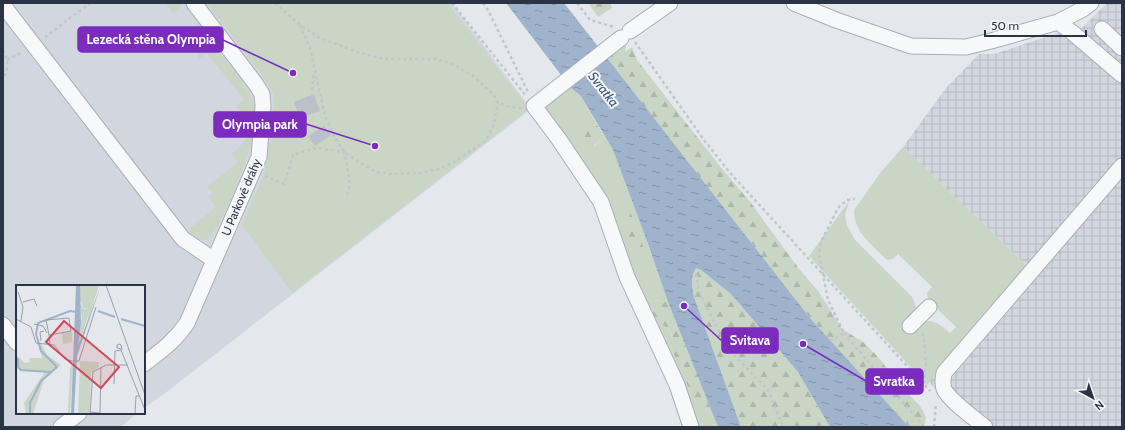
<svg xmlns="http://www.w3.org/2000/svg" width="1125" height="430" font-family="Cabin,sans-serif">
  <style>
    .built { fill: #d2d6de }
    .industrial { fill: url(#industrial-grid) }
    .green { fill: #c9d6c5 }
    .forest { fill: url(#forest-firs) }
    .water { fill: url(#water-ripples) }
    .building { fill: #bbc0ca }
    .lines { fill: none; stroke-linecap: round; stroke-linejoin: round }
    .minor-casing { stroke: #a9aeb7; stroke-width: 17 }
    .path { stroke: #c2c5cb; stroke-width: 2.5; stroke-dasharray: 3 3; stroke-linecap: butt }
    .minor { stroke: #f7f8fa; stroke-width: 15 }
    .labels { text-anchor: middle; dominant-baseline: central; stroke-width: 4; stroke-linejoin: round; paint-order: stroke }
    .street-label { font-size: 12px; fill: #2b3445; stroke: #f4f6f9 }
    .water-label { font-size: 13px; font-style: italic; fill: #34527a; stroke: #f4f6f9 }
    .inset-river { fill: none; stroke: #9fb4cc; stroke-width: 2 }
    .inset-road { fill: none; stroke: #9a9fa9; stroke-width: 1 }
    .view { fill: #d1495b; fill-opacity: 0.15; stroke: #d1495b; stroke-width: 2 }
    .inset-edge { fill: none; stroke: #2b3445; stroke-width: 2 }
    .leader { fill: none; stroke: #7b2cbf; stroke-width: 1.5 }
    .callout-dot { fill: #7b2cbf; stroke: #f4f6f9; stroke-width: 1.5 }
    .callout { fill: #7b2cbf; stroke: #7b2cbf; stroke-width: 1.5 }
    .callout-label { font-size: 13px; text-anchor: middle; font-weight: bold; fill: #fff }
  </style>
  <defs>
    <pattern id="industrial-grid" width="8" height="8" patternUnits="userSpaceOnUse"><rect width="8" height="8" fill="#d2d6de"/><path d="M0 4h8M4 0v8" fill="none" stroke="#b4b8c0"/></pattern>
    <pattern id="forest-firs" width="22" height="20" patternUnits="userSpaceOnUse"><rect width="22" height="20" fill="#c9d6c5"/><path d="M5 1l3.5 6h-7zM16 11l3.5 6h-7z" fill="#adb8ab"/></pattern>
    <pattern id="water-ripples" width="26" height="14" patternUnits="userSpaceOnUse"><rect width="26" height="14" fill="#9fb4cc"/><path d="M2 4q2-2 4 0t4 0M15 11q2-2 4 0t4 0" fill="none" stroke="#8293a7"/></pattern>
  </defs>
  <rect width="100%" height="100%" fill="#e4e7ec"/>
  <path class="built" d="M3,3H452L531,109L164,394L144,408V286H17V413H137L121,427H3Z"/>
  <path class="industrial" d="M1107,3H1122V427H971L929,382L1027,266L903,147L946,88L979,54H994L1058,33L1076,34Z"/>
  <path class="green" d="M165,3H182C181,8 177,10 173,13Z
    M207,3H448L529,109L292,293L242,225L264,174L271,135L274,105L273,93L265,79Z
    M208,44H212C224,59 252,89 254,107C256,116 255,128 253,137C250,153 220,233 208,239C202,242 194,237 190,232V228L216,207L208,197L213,193L207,187L238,162L232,154C254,135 250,129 236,106L244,100L207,53L199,59C196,50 202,48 208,44Z
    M571,88L581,96L598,126L587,124L594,146L605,137L613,150L647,241L668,302L654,300L659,323L668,328L672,337L669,343L708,409L715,426L718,427H696L635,288L614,224L545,110L547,104L567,89Z
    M903,147L1027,266L927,385L809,256L849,201L845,215L847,225L855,240L912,297L916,307L913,318L920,323C934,318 939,324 950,333L956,327L928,300L927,293L932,287L898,254C894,258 892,261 886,259C871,244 854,232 854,210L881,172Z"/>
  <path class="forest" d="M588,3H610L612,8L598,17Z
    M626,45L625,52L632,47L637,60L719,165L751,203L799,269L819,292L842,329L863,342L879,358L898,383L920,406L926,417L924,427H909L810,318L607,59Z
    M587,124L598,126L605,137L593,146L585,139L581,129Z
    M631,214L648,259L638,263L621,215Z
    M696,268L701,270L731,294L798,372L830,427H741L694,297C692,287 690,277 696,268Z
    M654,300L668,302L718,427H715L708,409L696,404L669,343L672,336L668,328L659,323L651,310Z"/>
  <path class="water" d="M506,3H564L810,318L909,427H830L798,372L731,294L701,270L696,268C690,277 692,287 694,297L741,427H718L668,302L647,241L613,150L581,96L571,88Z"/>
  <path class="building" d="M314,94L320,111L300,118L294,102Z
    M324,126L331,135L315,146L308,136Z"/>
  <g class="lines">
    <defs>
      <path id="minor" d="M794,3L836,20L911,46L966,47L991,41L1058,22L1083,9L1091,3
        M3,5L183,239L214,260
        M1058,22L1073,33L1122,75
        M1102,29L1122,48
        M630,31L670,3
        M621,38L534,106L558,138L601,202L627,277L677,385L691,427
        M3,325L17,343
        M910,326L929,307
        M144,364C161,351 175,341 187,323L259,157L263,106L262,94L255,83L194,3
        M61,427L79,413
        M985,427C974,418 949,400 944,389C942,383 943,379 944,373L1122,166"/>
    </defs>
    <use href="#minor" class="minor-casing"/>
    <path class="path" d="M275,3L300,25L318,37L357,52L385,59H435L453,64L473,76L493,94L498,103L510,107L522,108
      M452,3L526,96
      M483,3L488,10L529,94
      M577,3L590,20L614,27
      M300,25L310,48L325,115L335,138L344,152L365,166L377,172L391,174L420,173L439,169L456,161L485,141L493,127L498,103
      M45,37L90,3
      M635,42L704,140L731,174L930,391
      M3,50C8,59 9,70 3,79
      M7,60L23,52
      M312,90L314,72
      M265,176L284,184L293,155L316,148L344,152C346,166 353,182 347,195
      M696,274L699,291L716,326L734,355L768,390L783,427
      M844,333L924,427
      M923,333L926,362L924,384
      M830,341L844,333L828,300L819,254L821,242L838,208L847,200L855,199
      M934,427L936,403"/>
    <use href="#minor" class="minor"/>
  </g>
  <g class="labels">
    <g class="street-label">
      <text transform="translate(241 197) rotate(-67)">U Parkové dráhy</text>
    </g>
    <g class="water-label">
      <text transform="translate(604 89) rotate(52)">Svratka</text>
    </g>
  </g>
  <g transform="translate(16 285)">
    <rect width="129" height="129" fill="#e4e7ec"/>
    <path d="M76,0H83L71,39L73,28L68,24H74L68,23L64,16L66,18L69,16L75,7ZM56,46V57L47,59L46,48ZM64,76L83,77V82L75,88L74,129H62Z" fill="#c9d6c5"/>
    <path d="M64,0H76L75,10L67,19L64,16ZM64,19L73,28L62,62L61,52L66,34ZM22,58H25L31,70L45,80L28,95L17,129H10L8,118L29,87L4,86L0,70L9,78L14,77L13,73H26ZM57,78L54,129H52L54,83Z" fill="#c9d6c5"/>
    <path d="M60,0H64L65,37L62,61L85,0L61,71L58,129H55Z" fill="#9fb4cc"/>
    <path class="inset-river" d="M82,26L99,32M105,34L129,41M2,73V82L5,85L34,87M14,129V118L25,96L41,82L25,66L20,49L22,38L54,26L60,27"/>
    <path class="inset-road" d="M90,0L129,110M2,7L7,22L5,36M7,17L18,14L21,21M0,34L15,42L20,58L38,60L49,74L56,76M18,39L27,41L31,48M33,50L55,46L53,33L30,35L33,50L34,58V59M25,56L24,47L28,46M106,64L101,63V60L104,59L105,60L106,65M56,76H63L80,22M98,99L99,66L105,65L129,125M74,127L84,128L85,82M74,129L77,87L90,80H112M119,129L120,111H124"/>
    <path class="view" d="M48,36L103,82L85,103L30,57Z"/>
    <rect width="129" height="129" class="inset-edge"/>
  </g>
  <path class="leader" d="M293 73L223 40M375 146L306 124M684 306L722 341M803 344L866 381"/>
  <g class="callout-dot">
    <circle cx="293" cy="73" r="4"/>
    <circle cx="375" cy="146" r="4"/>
    <circle cx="684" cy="306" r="4"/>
    <circle cx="803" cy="344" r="4"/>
  </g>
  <g class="callout">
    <rect x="78" y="27" width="145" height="25" rx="4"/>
    <rect x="214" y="112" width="92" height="25" rx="4"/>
    <rect x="722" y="328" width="56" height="25" rx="4"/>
    <rect x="866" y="369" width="57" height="25" rx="4"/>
  </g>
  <g class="callout-label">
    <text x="151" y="44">Lezecká stěna Olympia</text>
    <text x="260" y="129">Olympia park</text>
    <text x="750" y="345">Svitava</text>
    <text x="894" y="386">Svratka</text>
  </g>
  <rect width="1125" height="430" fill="none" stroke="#2b3445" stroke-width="8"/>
  <g transform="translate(1093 398) rotate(140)" stroke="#f4f6f9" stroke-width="3" paint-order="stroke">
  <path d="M0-3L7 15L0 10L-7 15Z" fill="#2b3445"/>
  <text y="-6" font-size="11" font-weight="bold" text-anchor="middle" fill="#2b3445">N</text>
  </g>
  <path d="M985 30v6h101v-6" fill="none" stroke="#2b3445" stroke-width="2"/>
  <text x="991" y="30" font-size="12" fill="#2b3445" stroke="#f4f6f9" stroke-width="3" paint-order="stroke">50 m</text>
</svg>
